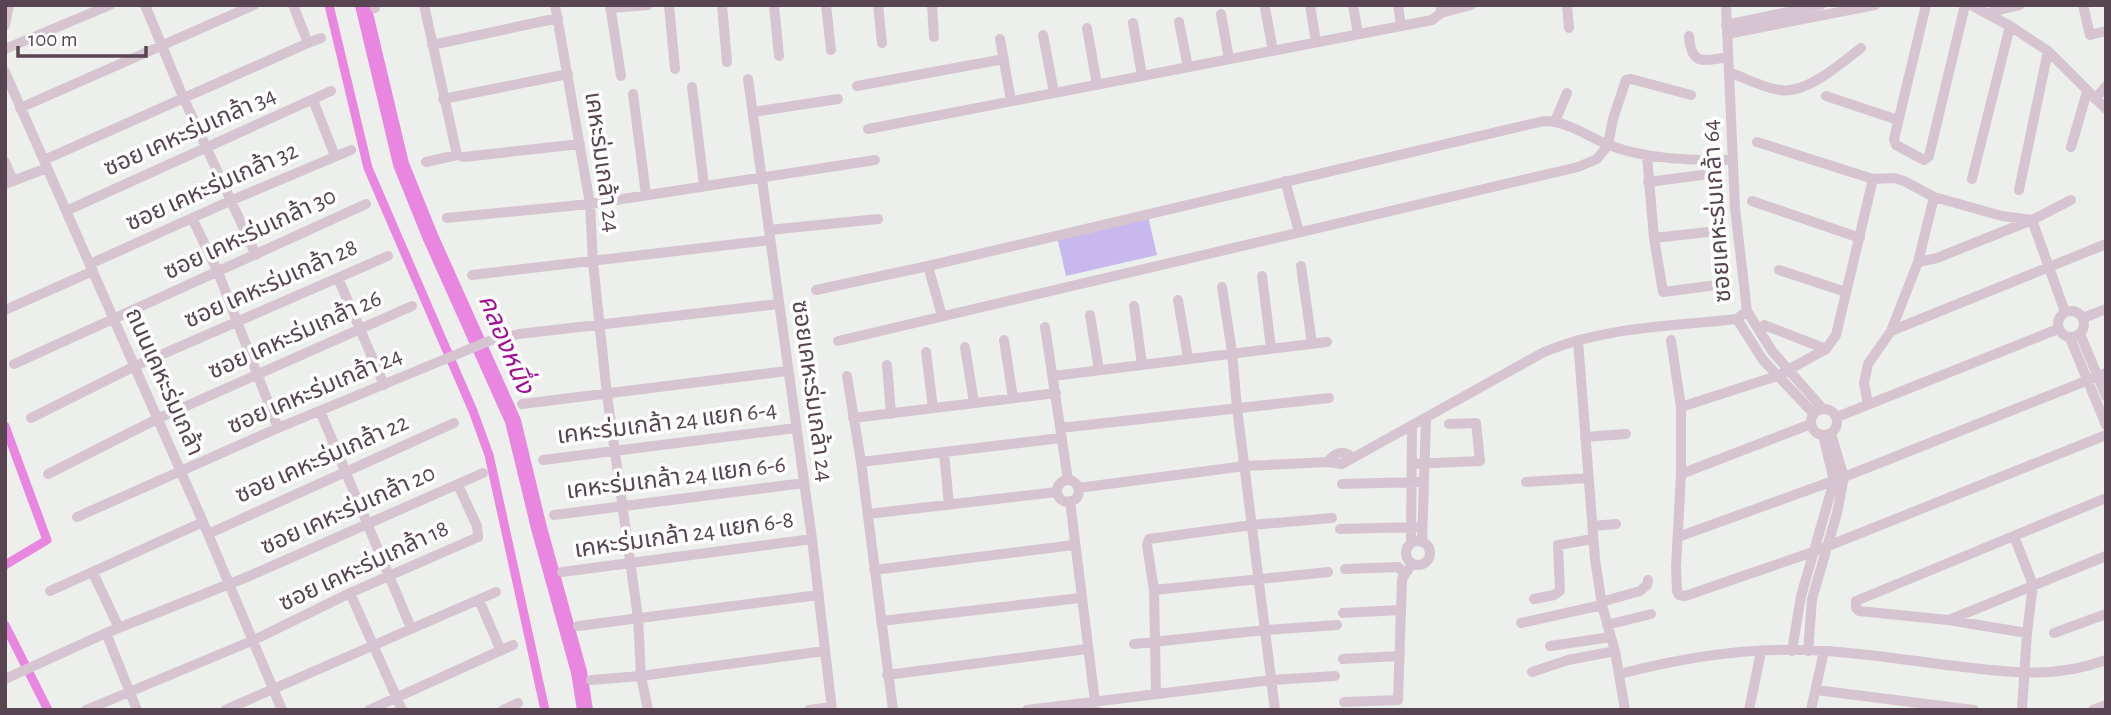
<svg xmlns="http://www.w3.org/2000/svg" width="2111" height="715" font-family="'Alegreya Sans','Noto Sans Thai',sans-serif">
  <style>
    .green { fill: #c7b9ed }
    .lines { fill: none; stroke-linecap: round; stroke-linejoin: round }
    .canal { stroke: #e987e0; stroke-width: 9 }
    .river { stroke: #e987e0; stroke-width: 16 }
    .minor { stroke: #d6c5d0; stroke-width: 10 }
    .labels { text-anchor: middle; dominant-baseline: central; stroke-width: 7; stroke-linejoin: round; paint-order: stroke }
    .street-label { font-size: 24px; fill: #594552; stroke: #fff }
    .water-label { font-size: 26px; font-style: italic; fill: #a20f94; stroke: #fff }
  </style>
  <rect width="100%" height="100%" fill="#ecefec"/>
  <path class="green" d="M1148,216L1157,255L1066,276L1057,237Z"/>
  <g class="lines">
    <path class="canal" d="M329,5L368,168L473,411L489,455L545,710
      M5,426L47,540L5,565
      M5,625L48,710"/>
    <path class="river" d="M363,5L401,164L430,236L513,421L539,528L579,672L585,710"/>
    <path class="minor" d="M145,5L183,97L256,255
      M293,5L308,43L321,38
      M374,5L375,8
      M424,5L457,155
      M555,5L590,204L593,262L607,395L638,618L641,676L648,710
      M610,5L621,76
      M669,5L675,69
      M722,5L727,62
      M774,5L779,56
      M826,5L831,50
      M878,5L882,43
      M932,5L934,37
      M1310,5L1316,42
      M1353,5L1358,34
      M1398,5L1401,26
      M1567,5L1569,28
      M1926,5L1894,139L1896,145L1924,160L1929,156L1965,5
      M1971,5L2010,26L2048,51L2106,109
      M2083,5L2090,35L2106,31
      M610,8L648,5
      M1265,8L1273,51
      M1441,13L1471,5
      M1987,13L2020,5
      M1221,14L1229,59
      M1179,22L1188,67
      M1133,23L1142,76
      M5,25L9,5
      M1726,25L1821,5
      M1087,28L1097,85
      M1727,34L1875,5
      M1043,35L1054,93
      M1689,36C1691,66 1703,61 1728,57
      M1000,39L1011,101
      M432,45L558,18
      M5,49L110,5
      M5,72L203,522L282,710
      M1729,72C1745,78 1763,88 1780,90C1806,95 1841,63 1861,48
      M748,79L812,539L832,710
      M857,86L1004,59
      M692,87L704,185
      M633,94L646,195
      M1826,96L1898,120
      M443,99L568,74
      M2095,99L2106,86
      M313,100L335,156
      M20,108L254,5
      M753,112L838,99
      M1555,121L1567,93
      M868,129L1432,20L1441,13V5
      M1757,142L1873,179L1894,178L1904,181L1934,197L2002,216L2032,220L2065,312
      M2071,147L2087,92
      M1647,156L1654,238L1663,292L1717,285
      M44,160L308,43
      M5,162L13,181
      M426,162L457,155L464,157L580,144
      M1972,179L2010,26
      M1285,181L1299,232
      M1648,182L1702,175
      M5,184L47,168
      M2019,190L2048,51
      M1752,201L1860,238
      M66,211L331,91
      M192,218L218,272L278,428
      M447,218L590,204L875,160
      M769,230L878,219
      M1654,238L1708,232
      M1918,262L1937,258L2032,220L2071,200
      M90,264L230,201L351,150
      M928,266L942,316
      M1301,266L1312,344
      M1779,270L1846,292
      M472,275L770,240
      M1262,276L1271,348
      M338,278L384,385
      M1222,287L1232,352L1237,408L1275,710
      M816,290L928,266L1544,121C1568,121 1588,137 1609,145C1647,160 1691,160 1732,160
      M1178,300L1188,358
      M1134,306L1142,364
      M5,310L93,271
      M2058 324a13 13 0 1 1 26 0a13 13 0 1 1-26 0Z
      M1747,311L1772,351L1823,409
      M1090,315L1099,370
      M2083,318L2106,309
      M1737,319L1763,360L1814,414
      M1764,325L1826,349
      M1045,327L1068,480
      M1891,331L2106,244
      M2080,334L2106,396
      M2070,338L2106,425
      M1004,340L1013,398
      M1578,340L1595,559L1602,605L1615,651L1625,710
      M1671,340L1681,407V474L1676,567L1677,591L1679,595L1685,596L1813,552L2106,435
      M838,341L1578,167L1597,159L1608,145L1613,119L1626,80L1631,79L1691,95
      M965,347L974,403
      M926,352L933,408
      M14,364L366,204
      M887,365L891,414
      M847,376L861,462L893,710
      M1053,376L1327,342
      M522,404L787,371
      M1868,404L1864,383L1868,364L1891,331L1918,262L1934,197
      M1681,407L1777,376L1826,349L1836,335L1873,179
      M1811 422a13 13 0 1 1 26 0a13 13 0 1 1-26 0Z
      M320,411L411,628
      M1837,417L2058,329
      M31,418L133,367L388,256
      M853,418L1056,393
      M1060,428L1329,398
      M1585,437L1626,434
      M944,452L949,505
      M543,460L796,428
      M861,462L1061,438
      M1328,462C1335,452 1342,450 1352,457
      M1412,464L1480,461L1476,423L1449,424
      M48,474L157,419L412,306
      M1681,474L1811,424
      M1057 491a11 11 0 1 1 22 0a11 11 0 1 1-22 0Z
      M1526,482L1588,478
      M1342,484L1417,482
      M1078,488L1245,466L1328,462L1342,464L1544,352C1604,327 1672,326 1737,319L1747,311L1735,208L1726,5
      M1070,501L1096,710
      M868,514L1057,492
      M554,515L804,483
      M77,517L278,428L489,341L519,334L778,304
      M1592,526L1616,524
      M1340,529L1416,527
      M208,534L454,423
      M2014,536L2033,585L2027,633
      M1678,537L1844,477L2106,373
      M1406 553a12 12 0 1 1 24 0a12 12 0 1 1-24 0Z
      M1422,542L1426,418
      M1411,543L1412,425
      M1345,569L1398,567L1405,574
      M874,570L1074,545
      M562,572L812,539
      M93,573L119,628
      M1154,590L1328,572
      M50,591L203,522
      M350,593L402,710
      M1534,599L1554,595L1560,591L1558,545L1593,539
      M479,600L501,651
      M1601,602L1640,591L1647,585L1648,580
      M1343,613L1401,610
      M1949,620L2106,556
      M881,621L1080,598
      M1521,623L1602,605
      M1607,625L1651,614
      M578,626L819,595
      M106,633L137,710
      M2054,633L2106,614
      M1134,644L1265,630L1337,625
      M1550,646L1611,637
      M1792,651L1801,596L1834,481L1823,435
      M1808,651L1812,599L1837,513L1844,477L1831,434
      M1343,659L1399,656
      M1532,672L1568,660L1615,651
      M1620,674C1685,657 1758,646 1826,651C1872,654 1918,662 1964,667C2013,673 2058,678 2106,660
      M887,675L1087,649
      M5,679L106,633L247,577L483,473
      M591,680L641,676L824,651
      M1816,690L1974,710
      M1156,694L1154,590L1147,545L1149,539L1252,525L1332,518
      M1344,702L1398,700L1402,579L1412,564
      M86,710L254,640L350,593L478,537L477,526L458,485
      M225,710L496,592
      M369,710L513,645
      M503,710L518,703
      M809,710L831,707
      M1027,710L1271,680L1335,676
      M1749,710L1761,652
      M1811,710L1824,651
      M2022,710L2027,633L1948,620L1859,611L1856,608V601L2106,498
      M2093,710L2106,705"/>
  </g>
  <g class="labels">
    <g class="street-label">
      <text transform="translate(190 132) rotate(-24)">ซอย เคหะร่มเกล้า 34</text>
      <text transform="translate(602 162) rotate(82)">เคหะร่มเกล้า 24</text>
      <text transform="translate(212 187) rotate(-24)">ซอย เคหะร่มเกล้า 32</text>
      <text transform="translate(1717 211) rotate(-94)">ซอยเคหะร่มเกล้า 64</text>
      <text transform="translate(250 234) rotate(-25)">ซอย เคหะร่มเกล้า 30</text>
      <text transform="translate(271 284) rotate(-24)">ซอย เคหะร่มเกล้า 28</text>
      <text transform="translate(295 335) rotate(-24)">ซอย เคหะร่มเกล้า 26</text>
      <text transform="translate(164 382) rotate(66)">ถนนเคหะร่มเกล้า</text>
      <text transform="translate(315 391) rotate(-23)">ซอย เคหะร่มเกล้า 24</text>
      <text transform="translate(812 391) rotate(82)">ซอยเคหะร่มเกล้า 24</text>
      <text transform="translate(667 423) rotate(-7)">เคหะร่มเกล้า 24 แยก 6-4</text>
      <text transform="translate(322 459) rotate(-24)">ซอย เคหะร่มเกล้า 22</text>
      <text transform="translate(676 478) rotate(-7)">เคหะร่มเกล้า 24 แยก 6-6</text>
      <text transform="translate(348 510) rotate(-24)">ซอย เคหะร่มเกล้า 20</text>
      <text transform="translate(684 535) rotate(-8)">เคหะร่มเกล้า 24 แยก 6-8</text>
      <text transform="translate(364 566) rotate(-25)">ซอย เคหะร่มเกล้า 18</text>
    </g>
    <g class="water-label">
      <text transform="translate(506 344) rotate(67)">คลองหนึ่ง</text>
    </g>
  </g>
  <rect width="2111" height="715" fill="none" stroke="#594552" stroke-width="14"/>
  <path d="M18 46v10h128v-10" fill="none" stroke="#594552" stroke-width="3.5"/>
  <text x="28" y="46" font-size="21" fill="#594552" stroke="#ffffff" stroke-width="5" paint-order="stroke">100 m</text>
</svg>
